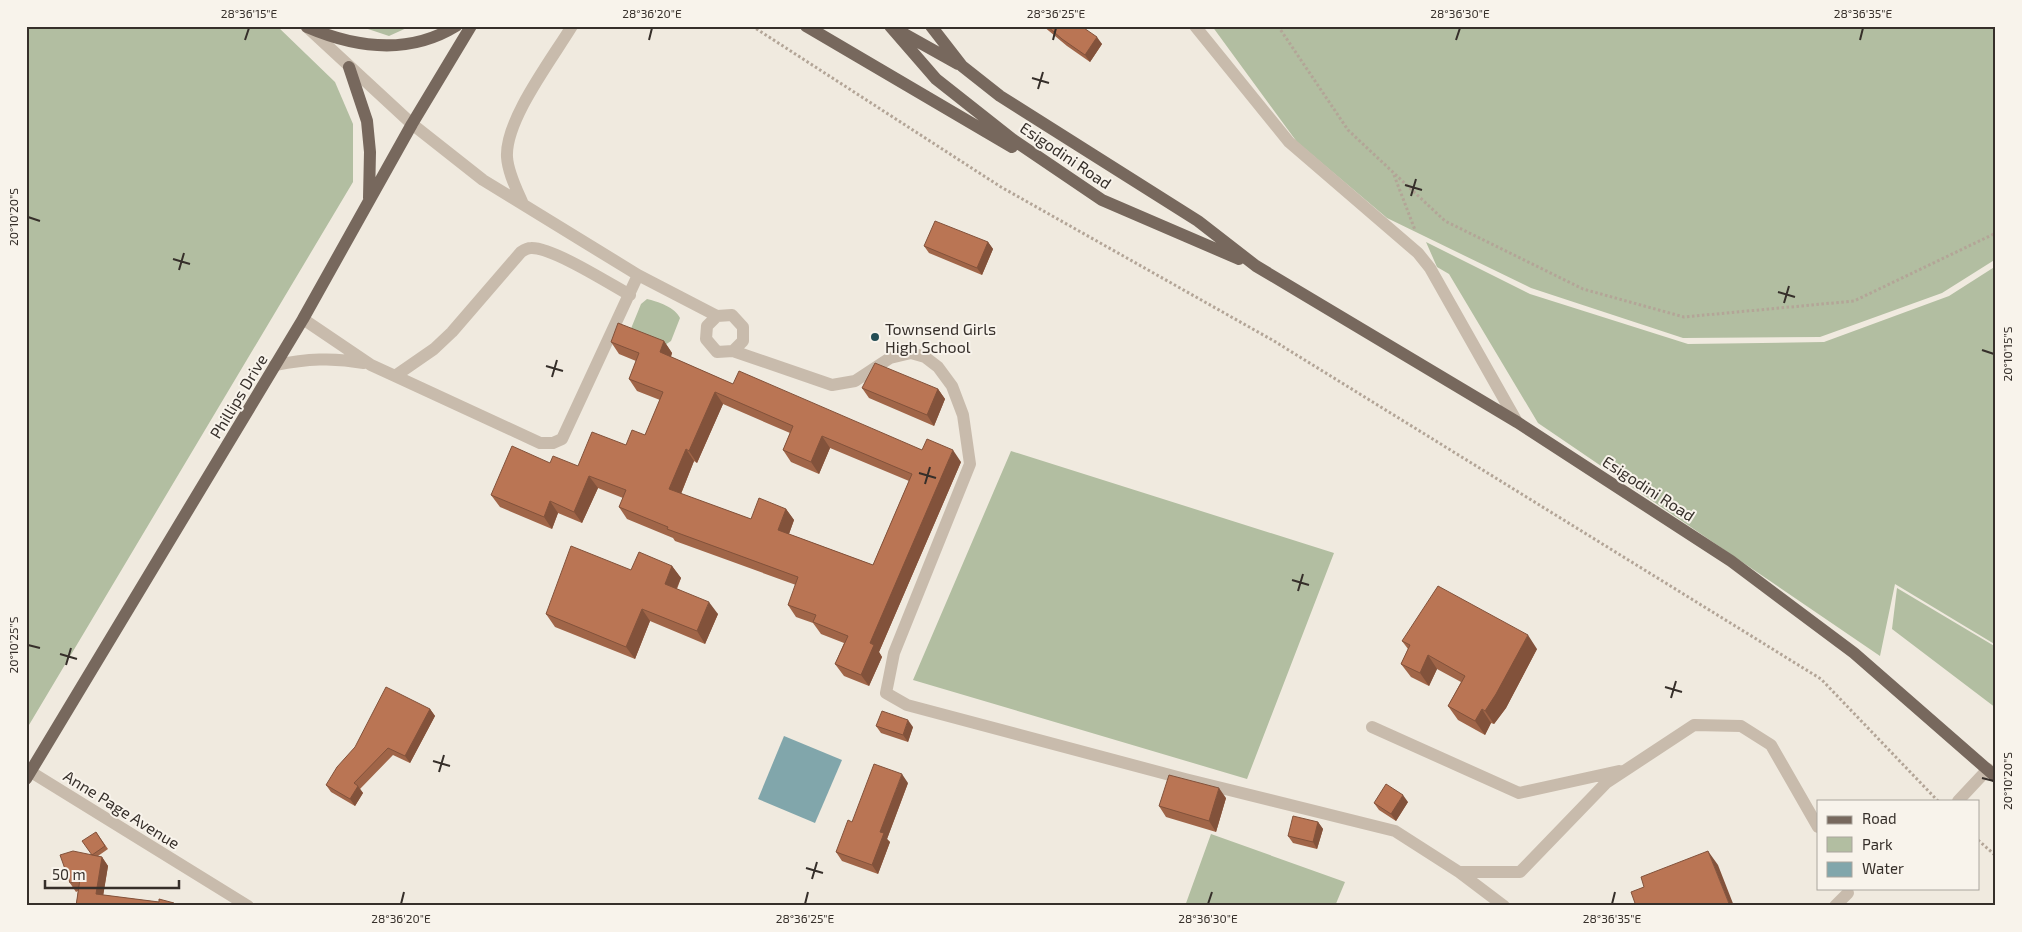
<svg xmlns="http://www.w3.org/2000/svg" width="2022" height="932" font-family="'Exo 2',sans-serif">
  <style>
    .green { fill: #b2bea1 }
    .water { fill: #81a6ab }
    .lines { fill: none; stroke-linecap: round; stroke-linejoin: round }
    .path { stroke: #b3a597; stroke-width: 3; stroke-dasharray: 2.5 2.5; stroke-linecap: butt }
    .minor { stroke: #c8bbac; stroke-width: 12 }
    .major { stroke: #77685d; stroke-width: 12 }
    .wall { fill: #a06548; fill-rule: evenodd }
    .shaded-wall { fill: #82523b }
    .building { fill: #ba7554; stroke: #82523b; fill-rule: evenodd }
    .ticks { fill: none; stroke: #362f2a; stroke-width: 2 }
    .poi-dot { fill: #244d54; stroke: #f8f3eb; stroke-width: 2 }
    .labels { text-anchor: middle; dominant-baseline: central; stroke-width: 4; stroke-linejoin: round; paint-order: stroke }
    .street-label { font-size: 16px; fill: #362f2a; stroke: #f8f3eb }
    .poi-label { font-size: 16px; fill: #362f2a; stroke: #f8f3eb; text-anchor: start }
    .neatline { fill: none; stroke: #362f2a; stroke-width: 2 }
    .ticks-label { font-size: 12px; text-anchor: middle; fill: #362f2a }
  </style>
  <rect width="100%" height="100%" fill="#f0eadf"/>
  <path class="green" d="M26,26H277L335,82L353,124V182L26,730Z
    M359,26H411L389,36Z
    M1212,26H1996V259L1942,293L1820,337L1683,338L1531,288L1387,218L1297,142Z
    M1426,242L1530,294L1688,344L1824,342L1949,296L1996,266V645L1895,584L1880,656L1538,423L1449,274L1437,267Z
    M647,299C657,301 676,308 680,318L671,341L665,345L630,331L641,304Z
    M1011,451L1334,553L1247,779L913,680Z
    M1897,588L1996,647V708L1892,629Z
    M1211,834L1345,882L1335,906H1185Z"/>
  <path class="water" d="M784,736L842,760L815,823L758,799Z"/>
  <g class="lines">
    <path class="path" d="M752,26L1001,187L1274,341L1821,679L1938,801
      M1278,26L1348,130L1445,221L1583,289L1684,317L1854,301L1996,233
      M1394,175L1415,230
      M1978,840L1996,856"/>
    <path class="minor" d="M306,26L412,124L483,180L638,275
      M1195,26L1289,142L1418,253L1430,268L1517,422
      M523,204C517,190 508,173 507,157C505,120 552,59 572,26
      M303,319L371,365L395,376L434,349L452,332L521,252C524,250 528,248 531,248C552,247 610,284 630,295
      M733,351L832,385L855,381L890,358L911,353L925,357L938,367L952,386L963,415L970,464L894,653L886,693L907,705L1185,779L1395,831L1459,872H1520L1606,783L1694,725L1741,726L1771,745L1818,827
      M275,365C306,359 333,357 364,363
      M395,376L540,443H553L562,439L638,275L717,316L732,315L743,327V341L733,351L717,352L706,339L707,326L717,316
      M1372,727L1519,793L1619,771
      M31,772L248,906
      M1958,801L1988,769
      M1459,872L1504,906
      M1835,906L1848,893"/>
    <path class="major" d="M806,26L1012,147
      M890,26L936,79L1012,139L1102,200L1239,259
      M931,26L962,66L1000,96L1198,221L1256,266L1517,422L1731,561L1854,653L1996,777
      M307,27C356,48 409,55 456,26
      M899,31L958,64
      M349,67L367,121L370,152L369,198
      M26,779L303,319L412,124L471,26"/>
  </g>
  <path class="wall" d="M1043,26H1081L1102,44L1090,62L1067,46Z
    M988,242L993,249L982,275L929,253L924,246Z
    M664,341L672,353L671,357L733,384L922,450L961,462L879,652L882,657L869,686L844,676L835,664L844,643L821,634L813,623L796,617L788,605L796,585L675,541L673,538L627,519L619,507L623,498L598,488L582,523L558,513L552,529L500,507L491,495L550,463L578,466L626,445L645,435L660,400L637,391L629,379L636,361L619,354L611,342ZM723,404L790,433L783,450L791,462L819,474L830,448L909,481L873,565L789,534L794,520L786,509L751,519L681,494L694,461L697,463Z
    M862,388L938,389L945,399L934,426L869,398Z
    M672,566L681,578L677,589L718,614L705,644L650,621L635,659L555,627L546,614L631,570Z
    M1402,641L1537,649L1506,708L1494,724L1491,723L1485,735L1458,720L1448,706L1461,682L1437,669L1429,686L1411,677L1401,664L1408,649Z
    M430,709L435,716L410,763L393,755L360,789L363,793L355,806L331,792L326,785Z
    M876,726L913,727L908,742L881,733Z
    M908,783L887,839L890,842L878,874L842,861L836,852L852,822Z
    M1226,798L1216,832L1166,817L1159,806Z
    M1408,802L1396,821L1379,810L1374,803Z
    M1318,822L1323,829L1317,849L1293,843L1288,836Z
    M96,832L108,849L98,856L102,857L108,866L103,895L159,902L174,903L176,906H76L78,891L76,892L70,883L92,855Z"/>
  <path class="shaded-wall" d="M1097,37L1102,44L1090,62L1085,55Z
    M988,242L993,249L982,275L977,268Z
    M664,341L672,353L668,364L660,352Z
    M938,389L945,399L934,426L927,415Z
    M715,392L723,404L697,463L689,451Z
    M822,436L830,448L819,474L811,462Z
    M686,449L694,461L678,501L669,489Z
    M953,450L961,462L879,652L882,657L869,686L861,675L870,643Z
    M589,476L598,488L582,523L574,512Z
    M550,501L558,513L552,529L544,517Z
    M786,509L794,520L786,542L778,530Z
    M672,566L681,578L673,596L665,584Z
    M709,602L718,614L705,644L697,631Z
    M642,609L650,621L635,659L626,647Z
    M1528,635L1537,649L1506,708L1494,724L1485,711Z
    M1428,655L1437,669L1429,686L1420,673Z
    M430,709L435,716L410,763L405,756Z
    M1482,709L1491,723L1485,735L1475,721Z
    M908,720L913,727L908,742L903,735Z
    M902,774L908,783L887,839L890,842L878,874L872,865L880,832Z
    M358,786L363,793L355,806L350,799Z
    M1219,788L1226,798L1216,832L1209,821Z
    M1403,795L1408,802L1396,821L1391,814Z
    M1318,822L1323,829L1317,849L1313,842Z
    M1708,851L1718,865L1734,906H1730Z
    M102,857L108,866L102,903L96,894Z"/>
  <path class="building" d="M1047,26H1081L1097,37L1085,55L1062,39Z
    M935,221L988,242L977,268L924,246Z
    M618,323L664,341L660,352L733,384L739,371L922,450L927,439L953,450L870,643L874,645L861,675L835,664L848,636L813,622L816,615L788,605L798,577L667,529L668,527L619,507L626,490L589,476L574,512L550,501L544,517L491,495L512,446L550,463L553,456L578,466L592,432L626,445L632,430L645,435L663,392L629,379L639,353L611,342ZM715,392L793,426L783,450L811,462L822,436L912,474L873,565L778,530L786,509L759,498L751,519L669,489L686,449L689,451Z
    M875,363L938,389L927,415L862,388Z
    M571,546L631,570L639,552L672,566L665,584L709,602L697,631L642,609L626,647L546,614Z
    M1438,586L1528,635L1496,694L1485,711L1482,709L1475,721L1448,706L1465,676L1428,655L1420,673L1401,664L1410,645L1402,641Z
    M386,687L430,709L405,756L388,748L354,783L358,786L350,799L326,785L337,767L355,747Z
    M882,711L908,720L903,735L876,726Z
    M874,764L902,774L880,832L884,833L872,865L836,852L848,820L852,822Z
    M1169,775L1219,788L1209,821L1159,806Z
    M1386,784L1403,795L1391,814L1374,803Z
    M1293,816L1318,822L1313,842L1288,836Z
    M96,832L105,846L92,855L82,841Z
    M73,851L102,857L96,894L159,902V899L174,903L173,906H76L80,879L70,883L60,855Z
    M1708,851L1730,906H1636L1631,892L1644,887L1641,877Z"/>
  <path class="ticks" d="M245,40L249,28M649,40L652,28M1053,40L1056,28M1456,40L1460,28M1860,40L1863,28M1032,78L1049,83M1038,89L1043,72M1405,185L1422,190M1411,196L1416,179M28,217L40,221M173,259L190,264M179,270L184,253M1778,292L1795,297M1784,303L1789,286M1982,350L1994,354M546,366L563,371M552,377L557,360M919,473L936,478M925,484L930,467M1292,580L1309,585M1298,591L1303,574M28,645L40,648M60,654L77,659M66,665L71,648M1665,687L1682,692M1671,698L1676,681M433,761L450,766M439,772L444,755M1982,778L1994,781M806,868L823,873M812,879L817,862M401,904L404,892M805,904L808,892M1208,904L1212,892M1612,904L1615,892"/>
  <circle class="poi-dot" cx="875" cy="337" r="5"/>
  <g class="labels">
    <g class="street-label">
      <text transform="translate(1066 155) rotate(34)">Esigodini Road</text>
      <text transform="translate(238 396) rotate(-59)">Phillips Drive</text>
      <text transform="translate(1649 488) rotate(33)">Esigodini Road</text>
      <text transform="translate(122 809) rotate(32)">Anne Page Avenue</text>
    </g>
    <g class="poi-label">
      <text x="885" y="328">Townsend Girls<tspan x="885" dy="18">High School</tspan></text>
    </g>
  </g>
  <rect width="2022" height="932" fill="none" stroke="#f8f3eb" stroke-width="55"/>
  <rect x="1817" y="800" width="162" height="90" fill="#f8f3eb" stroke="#aaa59e"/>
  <rect x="1827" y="816" width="25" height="8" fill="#77685d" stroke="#aaa59e"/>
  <text x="1862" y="824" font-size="15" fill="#362f2a">Road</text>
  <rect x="1827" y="837" width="25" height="15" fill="#b2bea1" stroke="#aaa59e"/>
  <text x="1862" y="850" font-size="15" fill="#362f2a">Park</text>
  <rect x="1827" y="862" width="25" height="15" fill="#81a6ab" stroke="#aaa59e"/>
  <text x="1862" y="874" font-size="15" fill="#362f2a">Water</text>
  <path d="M45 880v8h134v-8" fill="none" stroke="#362f2a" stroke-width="2.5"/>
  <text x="52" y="880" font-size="15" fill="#362f2a" stroke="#f8f3eb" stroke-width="4" paint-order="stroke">50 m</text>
  <rect x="28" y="28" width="1966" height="876" class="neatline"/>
  <g class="ticks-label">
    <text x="249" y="18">28°36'15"E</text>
    <text x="652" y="18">28°36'20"E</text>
    <text x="1056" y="18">28°36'25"E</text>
    <text x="1460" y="18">28°36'30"E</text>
    <text x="1863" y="18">28°36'35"E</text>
    <text transform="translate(14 217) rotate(-90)" y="4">20°10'20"S</text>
    <text transform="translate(2008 354) rotate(-90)" y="4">20°10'15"S</text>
    <text transform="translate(14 645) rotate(-90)" y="4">20°10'25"S</text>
    <text transform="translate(2008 781) rotate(-90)" y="4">20°10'20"S</text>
    <text x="401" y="923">28°36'20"E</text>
    <text x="805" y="923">28°36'25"E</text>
    <text x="1208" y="923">28°36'30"E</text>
    <text x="1612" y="923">28°36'35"E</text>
  </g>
</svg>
